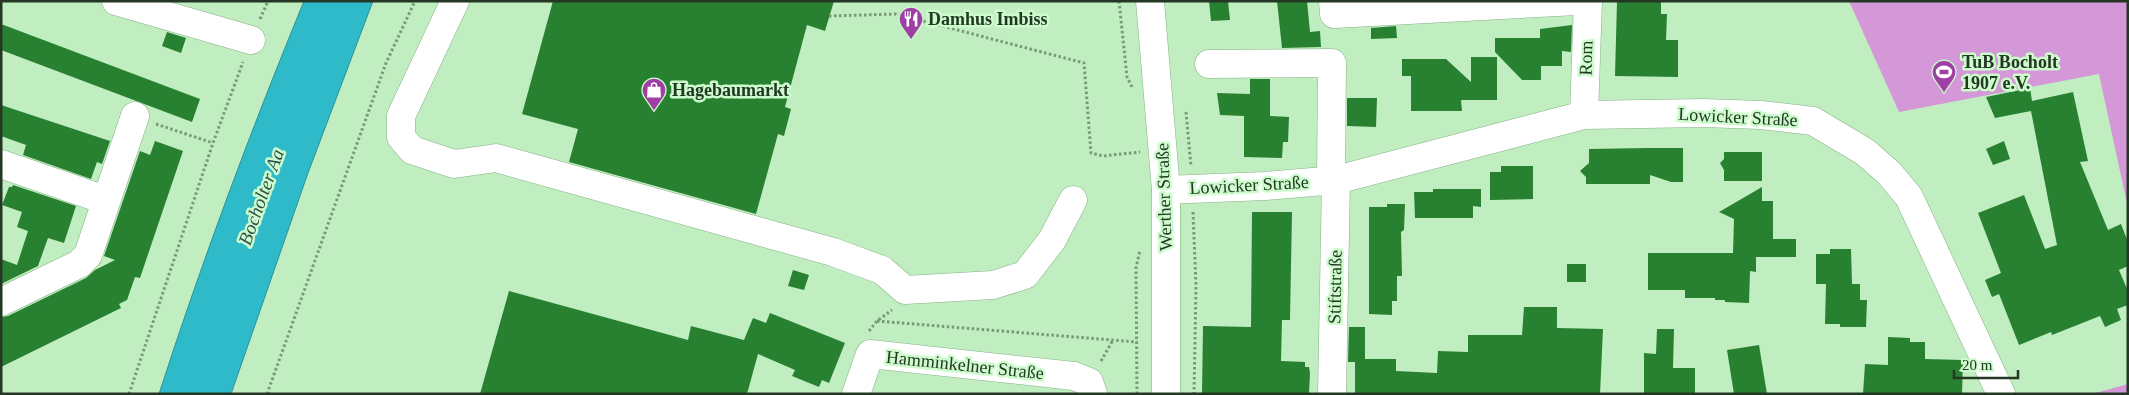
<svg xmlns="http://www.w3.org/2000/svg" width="2129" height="395" font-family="Georgia,serif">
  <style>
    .green { fill: #d497d7 }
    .water { fill: #2ebac8; stroke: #2b9397 }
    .building { fill: #288031 }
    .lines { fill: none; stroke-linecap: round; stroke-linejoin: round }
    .minor-casing { stroke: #85b286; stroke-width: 29 }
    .major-casing { stroke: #85b286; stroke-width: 29 }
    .path { stroke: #789978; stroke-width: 3; stroke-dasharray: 2.5 2.5; stroke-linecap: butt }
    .minor { stroke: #fff; stroke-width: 28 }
    .major { stroke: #fff; stroke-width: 28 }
    .labels { text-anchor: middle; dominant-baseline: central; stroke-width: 5; stroke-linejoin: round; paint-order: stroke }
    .poi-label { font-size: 18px; font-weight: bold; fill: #243725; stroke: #cdfccc; text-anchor: start }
    .street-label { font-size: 18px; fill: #243725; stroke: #cdfccc }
    .water-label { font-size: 19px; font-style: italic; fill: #304d50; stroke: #cdfccc }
  </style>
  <rect width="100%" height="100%" fill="#c0eec0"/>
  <path class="green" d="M1849,1H2128V208L2099,74L1899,112Z
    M2128,384V394H2092Z"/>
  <path class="water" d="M304,1H373L308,173L231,394H159C202,261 251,130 304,1Z"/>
  <path class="building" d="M553,1H834L825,31L807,25L785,107L791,109L784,136L778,134L756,214L569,162L578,129L522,114Z
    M1209,1H1228L1230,20L1211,21Z
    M1277,1H1307L1310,32L1320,31L1321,47L1282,48Z
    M1617,1H1661V14H1667L1666,40H1678V77L1615,76Z
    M1,24L200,99L192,122L1,50Z
    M1572,25L1571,52L1562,51V66H1541V80H1522L1495,52V38H1540V29Z
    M1396,26L1397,38L1371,39V28Z
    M167,32L186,38L181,53L162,46Z
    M1471,57H1497V100H1461L1462,111H1411V76H1402V59H1446L1471,82Z
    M1250,79H1270V116L1289,117L1288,142H1283L1282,158L1244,157V116L1220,115L1217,93L1250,94Z
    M2030,88L2032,101L2073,92L2088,161L2080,162L2108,230L2121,224L2128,242V266L2119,270L2128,291V305L2117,309L2121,320L2105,327L2100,316L2052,335L2051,332L2019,345L1999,294L1992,297L1985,280L2001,273L1978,213L2024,195L2045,249L2057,245L2031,111L1995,118L1986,97Z
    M1347,98H1377L1376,127L1347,126Z
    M1,105L110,141L102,164L97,162L91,179L23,155L26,145L1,136Z
    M155,141L183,151L140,278L135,277L127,300L119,304L121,308L1,367V317L8,316L86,278L95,270L115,260L104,256L140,151L150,155Z
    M2004,141L2010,159L1993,165L1986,149Z
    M1648,148H1683V182H1671L1650,175V184H1586V177L1580,171L1589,163V149Z
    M1724,152H1762V181H1724V170L1720,163L1724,159Z
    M1501,166H1533V199L1490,200V172H1501Z
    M13,185L76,206L64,243L48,238L38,266L1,284V259L17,265L28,231L17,227L22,212L2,205L9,187H12Z
    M1762,187V201H1773V239H1796V257H1756V272L1750,271L1749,303L1725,302V300H1715V298H1685V290H1648V253H1733L1734,219L1719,212Z
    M1433,189H1481V207L1473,206V218H1415L1414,192H1433Z
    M1387,204H1405L1404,230L1401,232L1402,276H1397V301H1392V315L1369,314V207H1387Z
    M1252,212H1292L1290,320H1282L1281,361L1305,362V367H1309L1310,373L1309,394H1202L1203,326L1251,327Z
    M1830,249H1851L1852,284H1860V300H1867L1866,327H1840V324H1825L1826,284H1816V254H1830Z
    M1567,264H1586V282H1567Z
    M793,270L809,275L804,290L788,286Z
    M509,291L688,340L691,326L744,340L753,318L766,323L770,313L845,343L829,383L822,380L819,387L792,376L795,370L758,354L747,394H480Z
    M1524,307H1557V328L1603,329L1600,394L1355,393V362H1348L1349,327H1365V359H1396V371L1437,373L1438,351L1468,352V335H1522Z
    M1657,329H1674L1673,368H1695V394H1644V353L1656,354Z
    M1888,337L1910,338V342H1925V359L1963,360L1962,394H1863L1865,364L1888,365Z
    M1759,345L1767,394H1734L1727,350Z"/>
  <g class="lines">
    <defs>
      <path id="minor" d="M116,1L251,40
        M455,1L401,116V137L412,150L454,164L496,158L833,252L882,270L905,290L993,285L1025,275L1052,240L1073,200
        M1333,1L1334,14L1577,1
        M1209,64L1332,63L1331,180
        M1584,115L1588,1
        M1,164L105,200
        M1166,190L1265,186L1336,180L1584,115L1703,113L1761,115L1813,121L1865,152L1889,173L1909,197L2001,394
        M1,302L79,264L88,255L135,116
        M856,394L870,354L1074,376L1089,382L1093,394
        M1332,394L1336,180"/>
      <path id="major" d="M1150,1L1166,190V394"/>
    </defs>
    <use href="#minor" class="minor-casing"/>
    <use href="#major" class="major-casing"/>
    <path class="path" d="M1119,1L1127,77L1132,87
      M829,16L896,14L1084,63L1091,153L1103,156L1140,152
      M260,19L268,1
      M1186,112L1191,166
      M156,124L213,143
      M1193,212L1196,286L1194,394
      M877,321L1137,342
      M869,331L877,321L892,310
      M1101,361L1113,340
      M129,394L213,143L243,62
      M267,394L386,63L415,1
      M1137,394L1136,268L1140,250"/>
    <use href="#minor" class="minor"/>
    <use href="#major" class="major"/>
  </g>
  <defs>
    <symbol id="restaurant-pin" viewBox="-11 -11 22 30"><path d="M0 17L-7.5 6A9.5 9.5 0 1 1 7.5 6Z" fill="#9f3fa6" stroke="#cdfccc"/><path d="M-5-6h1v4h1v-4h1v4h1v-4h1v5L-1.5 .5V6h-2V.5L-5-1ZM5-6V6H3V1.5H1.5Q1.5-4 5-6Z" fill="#fff"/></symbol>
    <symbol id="stadium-pin" viewBox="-11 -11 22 30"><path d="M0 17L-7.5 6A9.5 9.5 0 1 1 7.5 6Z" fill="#9f3fa6" stroke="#cdfccc"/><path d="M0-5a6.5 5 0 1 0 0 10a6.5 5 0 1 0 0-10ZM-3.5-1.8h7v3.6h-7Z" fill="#fff"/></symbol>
    <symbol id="shop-pin" viewBox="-11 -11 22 30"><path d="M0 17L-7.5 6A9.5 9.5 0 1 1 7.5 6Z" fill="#9f3fa6" stroke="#cdfccc"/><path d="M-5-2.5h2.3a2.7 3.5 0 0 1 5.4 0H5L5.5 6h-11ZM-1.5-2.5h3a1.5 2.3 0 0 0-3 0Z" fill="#fff"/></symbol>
  </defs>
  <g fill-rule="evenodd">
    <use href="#restaurant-pin" x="897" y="5" width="28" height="38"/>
    <use href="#stadium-pin" x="1930" y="58" width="28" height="38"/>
    <use href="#shop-pin" x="640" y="76" width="28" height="38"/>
  </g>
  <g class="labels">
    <g class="poi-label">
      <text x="928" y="19">Damhus Imbiss</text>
      <text x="1962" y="62">TuB Bocholt<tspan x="1962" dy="21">1907 e.V.</tspan></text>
      <text x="672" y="90">Hagebaumarkt</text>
    </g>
    <g class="street-label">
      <text transform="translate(1586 58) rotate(-88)">Rom</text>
      <text transform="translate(1738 117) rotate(3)">Lowicker Straße</text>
      <text transform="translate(1249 185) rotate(-3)">Lowicker Straße</text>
      <text transform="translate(1164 197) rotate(-92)">Werther Straße</text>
      <text transform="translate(1335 287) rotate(-89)">Stiftstraße</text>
      <text transform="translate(965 365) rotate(6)">Hamminkelner Straße</text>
    </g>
    <g class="water-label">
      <text transform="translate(261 197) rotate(-70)">Bocholter Aa</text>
    </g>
  </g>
  <rect width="2129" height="395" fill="none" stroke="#243725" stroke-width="5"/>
  <path d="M1954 370v8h64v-8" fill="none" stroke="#243725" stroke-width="2.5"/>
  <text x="1962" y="370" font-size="15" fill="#243725" stroke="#cdfccc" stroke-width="4" paint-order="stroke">20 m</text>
</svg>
